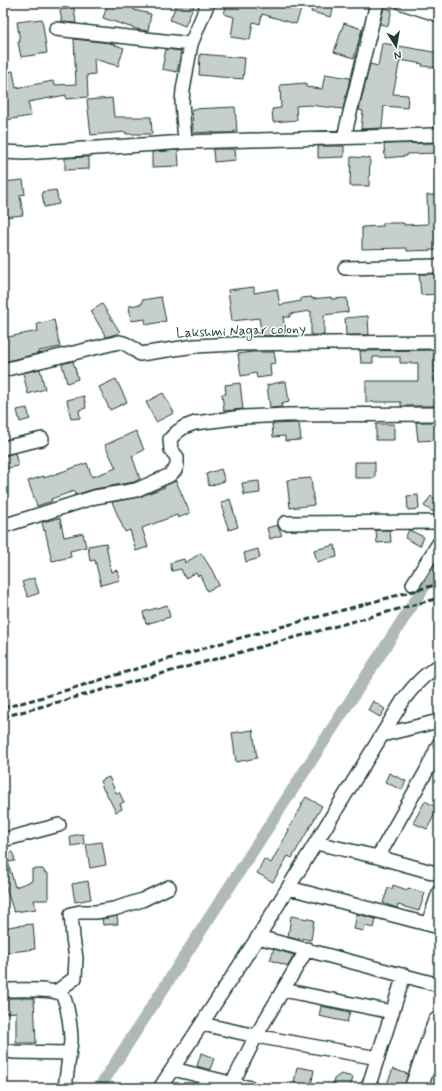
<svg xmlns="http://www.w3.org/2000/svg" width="442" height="1091" font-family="Mynerve,sans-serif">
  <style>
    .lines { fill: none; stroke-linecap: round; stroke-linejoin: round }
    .canal { stroke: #afbab7; stroke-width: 12 }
    .building { fill: #c7cfcc; stroke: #1f3d34 }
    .street-casing { stroke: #1f3d34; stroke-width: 16 }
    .highway-casing { stroke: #1f3d34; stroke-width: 25 }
    .street { stroke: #fff; stroke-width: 13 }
    .highway { stroke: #fff; stroke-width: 22 }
    .rail { stroke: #1f3d34; stroke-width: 3; stroke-dasharray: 6 3; stroke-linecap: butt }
    .labels { text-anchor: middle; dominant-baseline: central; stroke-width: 3; stroke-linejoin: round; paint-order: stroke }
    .street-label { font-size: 14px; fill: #1f3d34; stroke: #fff }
  </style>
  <rect width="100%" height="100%" fill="#fff"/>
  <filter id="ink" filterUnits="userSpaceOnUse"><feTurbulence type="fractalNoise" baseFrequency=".025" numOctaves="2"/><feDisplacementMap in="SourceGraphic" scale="8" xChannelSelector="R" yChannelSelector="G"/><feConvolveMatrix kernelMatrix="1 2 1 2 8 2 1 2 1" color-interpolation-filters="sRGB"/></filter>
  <g filter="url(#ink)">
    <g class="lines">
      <path class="canal" d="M99,1088L439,564"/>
    </g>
    <path class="building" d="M108,3H136L134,10L151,14L148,31L136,29L103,18Z
      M177,3H195L185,26L170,20Z
      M227,3H290L302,7L296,24L262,14L260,24L253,22L250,40L231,37L234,17L224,14Z
      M313,3H335L331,17L311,12Z
      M384,7L392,10L388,26L380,24Z
      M74,8L76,23L62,22L60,10Z
      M42,19L47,53L21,57L18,42H20L17,22Z
      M344,23L362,29L354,58L334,52Z
      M74,39L110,43L124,48L118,66L94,59L95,74L87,75L88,97L66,99V95L28,102L31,116L5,120L3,111V73L13,71L16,88L53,81L54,85L76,84Z
      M382,43L439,53V68L422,66L423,64L400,60L393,94L408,95L407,108L384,106L382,128L361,129L363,111L359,110L370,64L378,66Z
      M166,49L181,51L177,72L162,69Z
      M200,54L245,58L243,79L199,75Z
      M325,74L350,78L343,109L309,105L296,106L297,120L273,122L272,109L281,108L280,85L306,83V87L322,89Z
      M112,98L114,117H151L152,134H126V132L91,135L87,100Z
      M235,107L237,131H234V133H212V132L193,133L192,109Z
      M438,142V153L407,154V156L385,158L384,144L434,143Z
      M318,146H344V157L318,158Z
      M213,149H235L236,160L214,162Z
      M178,150L179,166L152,167V152Z
      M89,157V169L65,170V158Z
      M351,157L370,158L369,186H350Z
      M23,180L25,194L20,195L23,215L3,217V182Z
      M56,190L59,204L44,207L42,192Z
      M427,195H439V250L407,251V248L362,249V227L383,226V223H404V225L428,224Z
      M419,274H439V294L421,295Z
      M254,287V293L277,289L280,305L301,301V298L312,297V299L331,297V299L347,298L348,312L324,315V335H311V311L290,314V317H283L286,335L262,336L259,318L232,321L228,290Z
      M161,297L166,321L146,325L145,319L131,321L129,306L142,304V300Z
      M102,304L120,332L116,334L106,337L91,311Z
      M368,316L369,335H346L345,318Z
      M54,320L60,347L39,351L40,353L3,362V338L38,331L37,324Z
      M434,350V381H439V404H434V406H401V402H366V381H418V363H400V357H373V363H361L360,351Z
      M252,352H274L276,363L270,364L271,376L257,378L256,373L241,376L238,354Z
      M73,361L78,379L67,383L62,364Z
      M40,369L45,389L28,394L23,373Z
      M116,379L127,402L110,410L99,387Z
      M286,381L289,402L281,404L282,407L270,408L267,385Z
      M240,383L243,409L224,411L222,394H226L225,385Z
      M163,393L174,413L156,422L146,402Z
      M84,396L86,408L79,410L80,418L71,419L67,400Z
      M27,408L30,419L20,422L17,410Z
      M416,422H435L437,440L418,441Z
      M299,423L301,440L285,441V436L273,437L272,424H273Z
      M376,424H394V440H376Z
      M136,431L144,450L132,456L140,479L134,482L94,489L75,495L74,491L51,499L52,501L37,506L28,481L44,476V478L87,463L92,477L116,468L105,445Z
      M15,453L18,466L4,469L3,456Z
      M355,462H375V478H355Z
      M221,469L225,481L209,486L206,474Z
      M311,478L314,505L290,508L287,480Z
      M176,481L190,513L178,518L177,515L142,528L148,547L136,551L130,530L125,532L112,502L139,497L165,487L164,486Z
      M259,481L260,493L244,495L242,483Z
      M418,495L419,509L408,510L407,496Z
      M431,496L439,501L433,512L424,506Z
      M230,499L238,527L229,530L223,514L225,513L221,503Z
      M60,518L64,537L83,533L86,547L70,551L71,557L52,561L45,530L44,531L42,522Z
      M277,525L282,535L270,539L267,528Z
      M376,530H390L391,542L377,543Z
      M409,530L424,537L420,546L405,538Z
      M106,543L111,572L117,570L120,580L101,585L95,560L90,561L88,546Z
      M335,545L337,557L317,562L314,550Z
      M258,549L260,558L246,562L244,553Z
      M201,553L212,570L219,585L207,591L200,575L198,576L196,573L185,578L181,569L172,571L170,563L184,559L185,563Z
      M34,578L39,593L28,597L22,582Z
      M167,605L170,617L146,624L143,612Z
      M373,701L385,709L380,717L368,710Z
      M253,730L257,758L236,762L232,733Z
      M389,773L406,781L402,790L385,782Z
      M109,777L116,793L119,792L124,802L120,804L122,809L116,812L105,791H104L100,781Z
      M306,797L322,806L292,858L288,856L273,882L257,873L264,859L271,863L289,830H288L302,806L301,805Z
      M425,801L438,808L427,829L413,823Z
      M83,834L84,844L71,846L70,836Z
      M102,842L106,865L90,868L86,844Z
      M13,852L15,861L8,862L15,887L32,881V869H43L45,873H48V900H34L36,909L14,912L3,880V854Z
      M88,881L91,899L75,902L72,884Z
      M393,885L407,890L408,888L425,893L419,911L398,905L397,908L383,903L388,888L392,889Z
      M357,914L376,919L374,928L365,926L364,931L354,929Z
      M117,916L118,924L103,925L102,919Z
      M291,916L314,920L311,940L299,938V940L288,937Z
      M33,924L35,949L3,953V928L14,926Z
      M274,949L294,955L288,966L270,960Z
      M3,998H34L36,1043H16V1012L3,1013Z
      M321,1006L350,1012L347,1022L319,1016Z
      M201,1053L214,1058L210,1070L197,1066Z
      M297,1067L314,1070L311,1086L294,1083Z
      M393,1069L408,1074L404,1088H391L386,1086Z
      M341,1074L353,1077L350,1088H332L334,1079Z"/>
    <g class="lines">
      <defs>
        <path id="street" d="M402,3L439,15
          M56,29L191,44
          M344,137L377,3
          M185,142L182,102L183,90L191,44L208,3
          M3,152L25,153L185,142L434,135
          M345,268L439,266
          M3,370L119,342C127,343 134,349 140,354L195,346L234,344L439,342
          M3,448L42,439
          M285,523L439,522
          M3,526L95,497L136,490L170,475L175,470L177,465V457L171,450L170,439L177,432L184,427L195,423L243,417L287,415L439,414
          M413,584L439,543
          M382,735L439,721
          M3,840L59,825
          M316,843L378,857L439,874
          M378,857L427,770L439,744
          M289,888L439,927
          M428,924L439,892
          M258,937L439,985
          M3,990C14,990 55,988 62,995C68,1002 71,1032 71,1041L65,1088
          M283,990L392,1012
          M56,992L75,978L76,958L73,938L71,914L80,912H96L114,909L142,900L169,887
          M202,1024L256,1036L378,1058
          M8,1051L14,1052L69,1053
          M425,1063L439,1069
          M173,1069L251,1088
          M232,1084L256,1036L307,949
          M160,1088L258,937L404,699C414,686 424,674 439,666
          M368,1088L404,975"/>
        <path id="highway" d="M416,1088L439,1023"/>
      </defs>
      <use href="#street" class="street-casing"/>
      <use href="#highway" class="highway-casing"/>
      <use href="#street" class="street"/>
      <use href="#highway" class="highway"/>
      <path class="rail" d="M3,708L54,694L218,644L439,584
        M3,717L439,598"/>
    </g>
  </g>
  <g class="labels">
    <g class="street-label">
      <text transform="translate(241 331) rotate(-2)">Lakshmi Nagar colony</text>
    </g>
  </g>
  <rect width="442" height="1091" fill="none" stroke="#fff" stroke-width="16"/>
  <rect x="8" y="8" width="426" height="1075" fill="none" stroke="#1f3d34" stroke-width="1.5" filter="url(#ink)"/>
  <g transform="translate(396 46) rotate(169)" stroke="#ffffff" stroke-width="3" paint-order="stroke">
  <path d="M0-3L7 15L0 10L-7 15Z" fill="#1f3d34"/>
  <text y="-6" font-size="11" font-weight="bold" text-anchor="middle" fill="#1f3d34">N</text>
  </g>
</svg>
